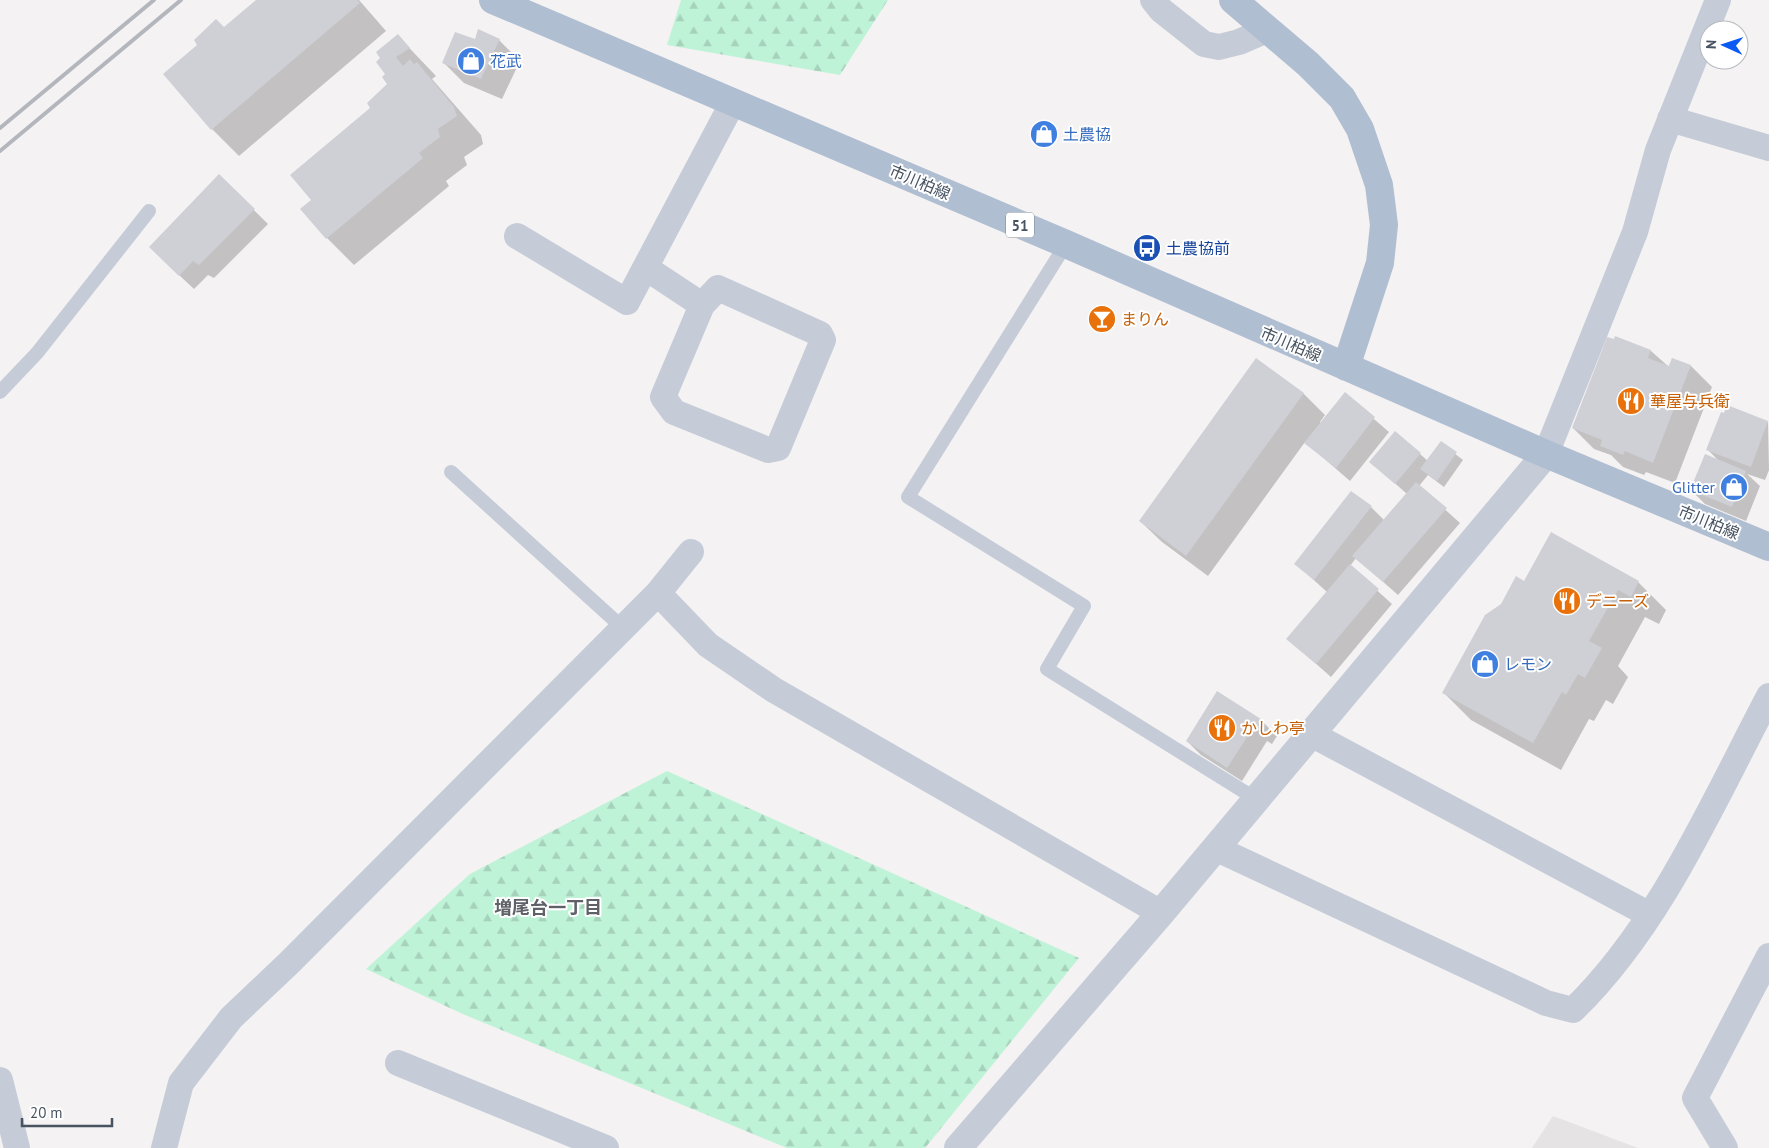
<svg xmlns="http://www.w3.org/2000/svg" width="1769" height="1148" font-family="'PT Sans','Noto Sans JP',sans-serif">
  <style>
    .education { fill: #e5e3e4 }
    .forest { fill: url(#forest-firs) }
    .shadow { fill: #0003 }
    .building { fill: #ced0d6 }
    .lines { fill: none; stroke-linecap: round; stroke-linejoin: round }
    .service { stroke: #c5ccd7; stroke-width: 14 }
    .minor { stroke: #c5ccd7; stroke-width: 26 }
    .tertiary { stroke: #c5ccd7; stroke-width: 28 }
    .primary { stroke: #b0bed2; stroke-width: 28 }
    .rail { stroke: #b4b6bd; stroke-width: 4 }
    .labels { text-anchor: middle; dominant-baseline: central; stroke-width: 4; stroke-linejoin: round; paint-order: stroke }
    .shield { fill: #fff; stroke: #7f8790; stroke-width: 1 }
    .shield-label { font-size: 15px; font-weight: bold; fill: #485361 }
    .shop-label { font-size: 16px; fill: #366cbe; stroke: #fff; text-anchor: start }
    .street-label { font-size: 16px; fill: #485361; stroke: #fff }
    .transit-label { font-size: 16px; fill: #164399; stroke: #fff; text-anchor: start }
    .food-label { font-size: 16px; fill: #c56008; stroke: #fff; text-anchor: start }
    .neighbourhood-label { font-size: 18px; font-weight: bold; fill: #5e6168; stroke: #fff }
  </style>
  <defs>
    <pattern id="forest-firs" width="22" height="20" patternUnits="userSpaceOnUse" patternTransform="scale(1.25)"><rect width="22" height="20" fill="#bff3d8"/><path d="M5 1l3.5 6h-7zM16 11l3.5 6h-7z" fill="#a6d2bc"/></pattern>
  </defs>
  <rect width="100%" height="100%" fill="#f4f2f2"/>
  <path class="education" d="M1553,1116L1638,1148H1532Z"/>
  <path class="forest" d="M681,0H888L840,75L667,45Z
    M667,771L1079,958L925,1148H787L465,1015L366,969L470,874Z"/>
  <path class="shadow" d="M258,0H359L386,31L239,156L212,129L224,28Z
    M397,35L436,76L432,79L481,135L483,144L464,157L467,165L446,181L449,186L354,265L327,238L313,200L389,85L387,74Z
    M475,40H499L520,61L502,99L464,83L443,62Z
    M219,176L268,224L214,278L208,275L194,289L165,262Z
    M1616,337L1651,351L1669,367L1672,359L1691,366L1712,387L1675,483L1646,472L1644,475L1623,467L1611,455L1594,449L1573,428Z
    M1257,360L1304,394L1325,415L1320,422L1321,423L1345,394L1389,432L1350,481L1305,442L1208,576L1162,542L1140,521Z
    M1768,422L1769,470L1765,480L1747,474L1760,486L1746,521L1705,504L1691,490L1719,461L1708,450Z
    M1441,443L1463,460L1444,487L1428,475L1419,486L1460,523L1398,595L1356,558L1350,566L1392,604L1331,677L1288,639L1327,592L1296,564L1371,507L1384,520L1407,494L1371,462L1420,454L1428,461Z
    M1551,534L1638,582L1666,610L1659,624L1645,617L1618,666L1628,677L1613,704L1606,700L1594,721L1589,719L1561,770L1471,720L1443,692L1502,605L1525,582Z
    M1263,722L1277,736L1272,744L1267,741L1242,781L1201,755L1187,741Z"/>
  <path class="building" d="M256,0H357L360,3L211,130L163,74L197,45L194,40L216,19L224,27Z
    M478,29L500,39L481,79L442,63L455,32L475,39Z
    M398,34L410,48L396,57L403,66L410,59L414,64L417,62L454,107L457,116L438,129L440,137L419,153L423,158L326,239L300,209L311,200L290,175L370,108L367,103L387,84L382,77L385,74L376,62L380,58L376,52Z
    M219,174L255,209L199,265L193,261L179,276L149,247Z
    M1615,336L1651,350L1648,358L1669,366L1672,358L1691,365L1653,463L1625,451L1623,455L1600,446L1602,440L1572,428L1607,337L1614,339Z
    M1256,358L1304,393L1186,556L1139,521Z
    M1345,392L1375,417L1336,468L1304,443Z
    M1727,405L1768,421L1751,467L1706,450L1721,412L1724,413Z
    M1395,431L1421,453L1395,484L1369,462Z
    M1441,441L1457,452L1437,481L1420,469Z
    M1705,454L1746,471L1732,507L1690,490Z
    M1416,482L1447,508L1383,582L1352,556Z
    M1351,491L1372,506L1314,580L1294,564Z
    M1551,532L1639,581L1631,597L1618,590L1589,641L1602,648L1585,678L1578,674L1566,695L1562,692L1533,743L1442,693L1485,615L1501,604L1516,576L1524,581Z
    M1350,564L1379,589L1316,664L1286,639Z
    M1217,691L1264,721L1257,731L1253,728L1227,768L1186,741Z"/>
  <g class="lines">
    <path class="service" d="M1066,244L908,497L1084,606L1047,669L1256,799
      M0,392L37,353L149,211
      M451,472L623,628"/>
    <path class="minor" d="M1153,0L1161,10L1204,44L1219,47L1239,42L1267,30
      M1670,119L1769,148
      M517,236L627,302L733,102
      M646,268L702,305L718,288L820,334L823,340L778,448L768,450L674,412L663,397L702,305
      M1546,454L1635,232L1658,150L1718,0
      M658,593L708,645L774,690L1161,913
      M1311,734L1650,915
      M1215,848L1546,1003L1573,1010C1660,926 1713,802 1769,696
      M398,1063L606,1148
      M0,1080L17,1148
      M164,1148L181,1083L231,1018L290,962L658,593L691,552
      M1725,1148L1695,1098L1769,956"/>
    <path class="tertiary" d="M958,1148L1161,913L1546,454"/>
    <path class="primary" d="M493,0L1066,244L1546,454L1769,547
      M1233,0L1308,64L1342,98L1360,129L1379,185L1384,225L1380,263L1346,367"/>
    <path class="rail" d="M0,128L154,0
      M0,151L181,0"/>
  </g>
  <defs>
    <symbol id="shop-disc" viewBox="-11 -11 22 22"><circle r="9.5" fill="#3f7fe0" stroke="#fff"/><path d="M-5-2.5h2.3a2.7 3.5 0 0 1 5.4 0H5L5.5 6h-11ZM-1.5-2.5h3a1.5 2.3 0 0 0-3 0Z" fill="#fff"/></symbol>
    <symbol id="bus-disc" viewBox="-11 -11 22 22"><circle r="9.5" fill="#1a4fb4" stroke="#fff"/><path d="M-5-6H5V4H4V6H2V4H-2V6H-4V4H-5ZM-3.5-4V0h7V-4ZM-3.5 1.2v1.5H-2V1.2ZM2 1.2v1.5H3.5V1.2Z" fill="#fff"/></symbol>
    <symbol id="bar-disc" viewBox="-11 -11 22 22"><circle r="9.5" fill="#e8710a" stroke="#fff"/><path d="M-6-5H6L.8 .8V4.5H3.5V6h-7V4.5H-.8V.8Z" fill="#fff"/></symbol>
    <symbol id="restaurant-disc" viewBox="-11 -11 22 22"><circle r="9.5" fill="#e8710a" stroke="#fff"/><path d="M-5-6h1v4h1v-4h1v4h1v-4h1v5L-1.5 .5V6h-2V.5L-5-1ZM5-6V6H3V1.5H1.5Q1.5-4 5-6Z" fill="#fff"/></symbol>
  </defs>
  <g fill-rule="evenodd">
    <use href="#shop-disc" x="455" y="45" width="32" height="32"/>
    <use href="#shop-disc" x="1028" y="118" width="32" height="32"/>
    <use href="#bus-disc" x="1131" y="232" width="32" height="32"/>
    <use href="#bar-disc" x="1086" y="303" width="32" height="32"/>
    <use href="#restaurant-disc" x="1615" y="385" width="32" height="32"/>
    <use href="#shop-disc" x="1718" y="471" width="32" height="32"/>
    <use href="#restaurant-disc" x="1551" y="585" width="32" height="32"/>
    <use href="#shop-disc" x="1469" y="648" width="32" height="32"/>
    <use href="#restaurant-disc" x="1206" y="712" width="32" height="32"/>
  </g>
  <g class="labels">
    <rect class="shield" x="1006" y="212.5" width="28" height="25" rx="4"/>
    <g class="shield-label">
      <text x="1020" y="225">51</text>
    </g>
    <g class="shop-label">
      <text x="490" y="61">花武</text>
      <text x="1063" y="134">土農協</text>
      <text x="1715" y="487" text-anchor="end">Glitter</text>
      <text x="1504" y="664">レモン</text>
    </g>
    <g class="street-label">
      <text transform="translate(920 182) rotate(23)">市川柏線</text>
      <text transform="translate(1291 344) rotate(23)">市川柏線</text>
      <text transform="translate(1709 522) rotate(22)">市川柏線</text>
    </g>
    <g class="transit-label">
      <text x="1166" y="248">土農協前</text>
    </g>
    <g class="food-label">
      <text x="1121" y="319">まりん</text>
      <text x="1650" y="401">華屋与兵衛</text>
      <text x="1586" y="601">デニーズ</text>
      <text x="1241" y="728">かしわ亭</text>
    </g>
    <g class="neighbourhood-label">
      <text x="548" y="907">増尾台一丁目</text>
    </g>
  </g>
  <g transform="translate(1724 45) rotate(273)"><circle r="24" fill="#ffffff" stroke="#b6bac0"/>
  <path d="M0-4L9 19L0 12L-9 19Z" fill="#0c5af4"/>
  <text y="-8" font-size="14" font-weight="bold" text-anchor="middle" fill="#485361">N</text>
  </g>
  <path d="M22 1118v8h90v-8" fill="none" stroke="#485361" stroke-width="2.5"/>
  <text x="30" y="1118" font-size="15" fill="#485361" stroke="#ffffff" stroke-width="4" paint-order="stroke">20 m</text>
</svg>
